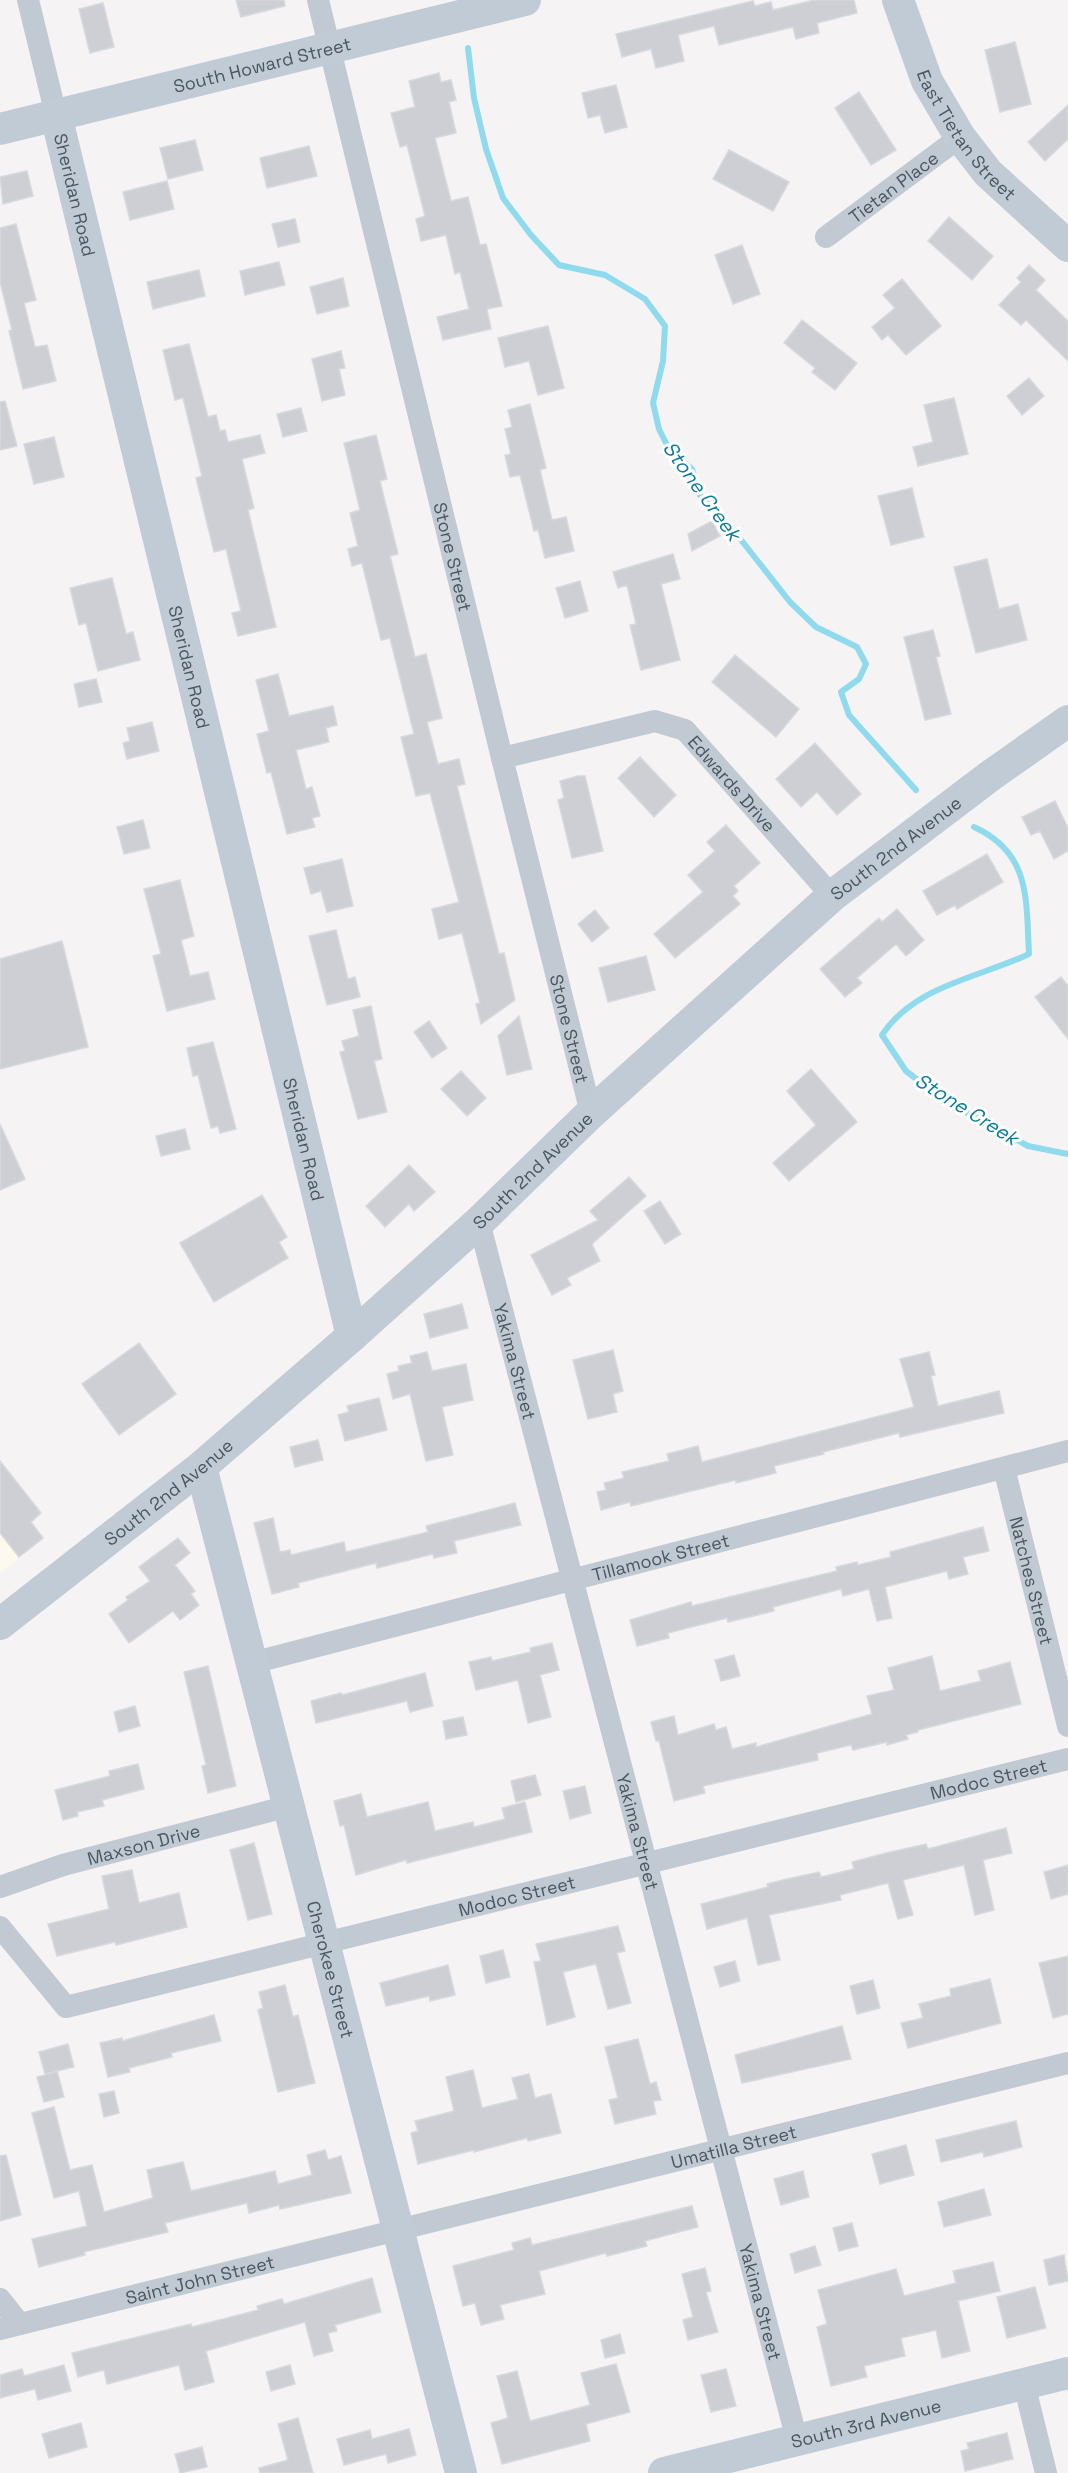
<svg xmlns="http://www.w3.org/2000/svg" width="1068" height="2473" font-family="'Space Grotesk',sans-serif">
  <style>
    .commercial { fill: #fdf9ef }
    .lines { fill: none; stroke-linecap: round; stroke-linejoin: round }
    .stream { stroke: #90daee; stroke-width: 6 }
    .building { fill: #cdcfd5; stroke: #d7d9de; stroke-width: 1.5 }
    .street { stroke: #c1cad2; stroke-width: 22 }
    .secondary { stroke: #c1cbd6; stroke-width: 32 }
    .labels { text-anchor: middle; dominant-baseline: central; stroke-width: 6; stroke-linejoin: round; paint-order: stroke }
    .street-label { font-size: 18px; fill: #4a5661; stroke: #fff }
    .water-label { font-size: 20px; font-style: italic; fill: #0c7c9b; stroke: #fff }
  </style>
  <rect width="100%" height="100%" fill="#f5f3f3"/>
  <path class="commercial" d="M0,1526L24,1555L0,1573Z"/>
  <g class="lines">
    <path class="stream" d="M468,48L474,98L486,149L503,198L531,235L559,265L605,275L645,299L665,326L663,361L653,403L659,429L669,449L692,469L699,494L738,536L790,602L816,627L857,647L866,664L859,679L841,692L849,715L916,790
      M974,827C1031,853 1026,899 1029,954C979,978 915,985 882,1035L906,1071L944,1100L1028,1146L1068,1154"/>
  </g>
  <path class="building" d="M236,0H284L285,6L241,17Z
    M814,0H854L857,13L817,23L819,33L796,39L793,27L719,45L714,26L678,35L684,61L656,68L651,49L622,57L616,34L753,1L755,6L771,2L773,10Z
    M103,3L114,47L90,53L79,9Z
    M1015,42L1031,104L1000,112L985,50Z
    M439,73L441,82L451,80L456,100L449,102L456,133L435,138L451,201L468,197L480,245L486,244L502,306L487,309L491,329L443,340L437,317L469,309L460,272L455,274L446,235L421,241L416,219L425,216L407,145L400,147L391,113L415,107L409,81Z
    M616,85L627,127L605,133L600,115L588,118L582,93Z
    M859,92L896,150L871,165L835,108Z
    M1068,105V139L1045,161L1028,142Z
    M195,140L203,170L168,179L160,148Z
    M309,146L317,176L267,188L260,158Z
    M729,150L789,182L773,211L713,179Z
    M27,171L33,196L3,204L0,177Z
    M167,181L174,209L130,220L123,192Z
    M949,217L993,256L972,280L928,241Z
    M295,219L300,242L278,247L272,224Z
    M16,224L36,300L24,303L35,347L47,345L56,381L23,389L9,331L12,330L0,282V228Z
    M742,245L760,294L733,304L715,255Z
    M279,262L285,285L245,295L240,271Z
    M1029,265L1045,280L1036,290L1068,321V361L1026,320L1021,325L999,305L1021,282L1017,278Z
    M199,270L205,296L153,309L147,282Z
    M343,278L349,306L317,314L310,287Z
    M902,279L941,326L906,355L888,335L882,340L872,327L895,308L883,295Z
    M802,320L857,363L835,390L812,372L815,368L784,343Z
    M548,326L564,388L538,395L529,361L505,367L498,338Z
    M189,344L208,417L216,415L220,431L225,430L228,442L260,435L265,453L242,459L254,508L248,510L276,627L238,636L232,613L241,611L226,549L214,552L196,478L202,476L183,398L175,400L163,350Z
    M341,351L345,368L339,369L345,395L322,401L312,359Z
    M1029,378L1044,396L1022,415L1007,396Z
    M954,398L968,454L918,466L913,447L933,442L924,405Z
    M5,401L17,446L0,450V402Z
    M530,404L546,468L540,470L552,520L566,517L574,551L545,558L538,530L534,531L520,475L510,477L505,455L511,454L505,429L512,427L508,410Z
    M301,408L307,431L283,437L277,414Z
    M376,435L387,479L380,481L398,554L390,556L415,657L426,654L442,718L427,722L438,764L459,759L465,784L457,786L499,954L504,953L515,1000L481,1024L476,1004L480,1003L462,933L439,939L432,909L459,902L430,793L416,796L401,737L414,734L390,638L381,640L362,563L352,566L348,549L358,546L350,513L360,510L344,443Z
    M54,437L64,477L34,484L24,444Z
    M912,488L924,537L891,545L878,496Z
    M712,521L720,536L692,551L688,534Z
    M673,554L680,579L661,584L680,660L641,670L630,625L636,624L627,585L618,588L613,572Z
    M987,559L999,609L1018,604L1027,640L976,653L954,567Z
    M112,578L126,634L133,632L140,660L98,671L86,623L79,625L70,588Z
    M580,581L588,611L565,618L556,588Z
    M933,630L940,656L936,657L951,714L925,720L904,637Z
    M735,655L799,709L776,737L712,682Z
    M278,674L289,716L333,706L337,725L326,728L329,742L296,750L306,789L312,787L320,816L312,818L315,827L287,834L271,772L267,773L257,734L269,731L256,680Z
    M96,679L102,702L79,707L74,684Z
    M152,722L159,751L127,759L123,743L130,741L127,728Z
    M815,743L861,794L837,815L817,792L801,807L776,779Z
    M640,757L676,795L654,817L618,778Z
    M578,776H585L603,851L572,858L558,800L564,798L560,781Z
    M1055,801L1068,828V851L1054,859L1040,831L1031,835L1022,817Z
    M143,820L150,848L124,854L117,827Z
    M726,825L760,863L734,886L738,891L733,896L740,904L675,958L654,934L703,892L688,875L715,851L707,842Z
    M987,854L1003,882L957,909L955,905L937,915L923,891Z
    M342,859L353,906L327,912L321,891L311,894L304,868Z
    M180,880L194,936L181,940L190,976L208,972L215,999L167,1011L153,956L161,954L144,889Z
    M897,909L924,940L906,956L896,944L857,978L862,983L845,997L820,969L879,918L882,922Z
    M595,910L609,928L592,942L578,924Z
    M336,930L348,979L355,977L360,997L327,1005L309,936Z
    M62,941L88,1047L0,1069V959Z
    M646,956L655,990L608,1002L599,968Z
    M1061,977L1068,986V1039L1035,997Z
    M371,1006L382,1059L374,1061L387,1112L358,1119L340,1052L345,1051L342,1041L359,1036L353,1010Z
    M519,1016L532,1069L507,1075L498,1036Z
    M429,1021L447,1048L432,1058L414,1032Z
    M213,1042L236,1129L220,1133L218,1126L211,1128L198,1075L193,1076L187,1048Z
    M811,1069L857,1122L789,1181L773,1163L816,1125L787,1091Z
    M461,1071L486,1098L467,1116L441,1089Z
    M0,1124L25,1179L0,1190Z
    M185,1129L190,1149L161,1156L156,1136Z
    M409,1165L435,1192L414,1211L409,1204L385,1227L366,1206Z
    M629,1177L646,1196L592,1244L600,1261L567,1278L571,1285L552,1295L531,1255L598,1220L590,1211Z
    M262,1195L287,1237L279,1242L288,1258L214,1302L180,1243Z
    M660,1201L681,1234L665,1244L644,1211Z
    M462,1304L468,1328L430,1338L424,1314Z
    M139,1343L176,1394L119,1435L82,1384Z
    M613,1350L623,1391L613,1394L617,1412L588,1419L573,1360Z
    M427,1352L432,1371L466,1364L473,1400L442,1407L453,1455L426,1461L410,1394L393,1399L387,1374L399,1371L398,1366L412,1363L410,1356Z
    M929,1352L935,1375L931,1376L938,1406L999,1391L1004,1413L900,1437L899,1433L823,1452L824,1454L774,1466L776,1473L736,1483V1480L631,1506L630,1502L601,1510L597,1492L606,1490L604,1483L624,1478L622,1472L669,1461L667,1454L698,1446L702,1462L914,1407L900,1359Z
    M379,1398L387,1430L345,1441L338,1415L349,1412L347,1406Z
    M318,1440L323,1460L295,1467L290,1447Z
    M0,1461L41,1513L31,1522L43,1538L19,1557L0,1533Z
    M515,1503L521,1525L454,1541L457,1553L434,1558L433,1554L377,1568L376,1563L298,1583L299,1587L272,1594L254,1523L273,1518L280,1552L290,1550L291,1555L344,1542L346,1552L428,1532L426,1526Z
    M983,1527L989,1551L963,1557L968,1574L949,1579L947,1571L885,1587L892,1618L877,1621L869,1589L843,1596L841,1589L773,1607L774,1611L728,1622L727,1618L668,1633L669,1638L637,1646L630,1620L691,1602L692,1606L837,1571L836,1567L857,1562L858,1565L891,1557L890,1552Z
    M178,1538L190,1553L175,1565L195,1591L191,1594L199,1605L180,1620L173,1611L129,1643L109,1614L128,1600L126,1597L150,1581L139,1567Z
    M552,1643L559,1670L540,1675L551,1717L528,1723L518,1680L476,1690L469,1662L491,1657L492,1661L531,1652L530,1648Z
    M734,1655L740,1676L721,1681L715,1660Z
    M932,1656L940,1691L981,1681L978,1671L1010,1662L1021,1704L918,1730V1732L906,1735L908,1739L887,1745V1742L853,1750L851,1745L817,1753L818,1760L703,1786L705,1793L674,1801L659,1741H656L651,1722L674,1716L678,1735L714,1724L716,1730L726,1727L732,1749L756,1743V1747L872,1714L867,1696L894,1690L888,1668Z
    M208,1666L236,1786L208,1793L202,1766L206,1765L184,1672Z
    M425,1673L433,1706L410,1712L407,1701L316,1723L311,1701L341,1693L342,1695Z
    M135,1706L140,1726L119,1732L114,1712Z
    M463,1717L467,1735L446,1739L443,1721Z
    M138,1764L144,1789L102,1800L104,1806L77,1812L78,1816L63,1820L55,1790L110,1776L109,1771Z
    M535,1775L541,1795L516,1802L511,1781Z
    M585,1786L591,1813L570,1819L563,1791Z
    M361,1794L367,1817L428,1802L435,1831L473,1822L474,1827L505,1819L502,1808L525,1802L532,1832L407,1863L406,1860L356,1875L344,1825L340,1826L334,1801Z
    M1006,1828L1012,1853L983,1860L994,1910L975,1915L964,1865L903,1880L913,1915L898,1919L888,1883L840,1895L841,1900L769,1915L780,1960L758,1965L747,1918L707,1929L701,1904L768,1887L767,1884L787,1879L819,1872L821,1877L854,1869L852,1862L886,1853L926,1844L928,1849Z
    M254,1843L272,1914L248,1920L230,1850Z
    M1068,1865V1894L1051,1899L1044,1872Z
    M132,1870L139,1903L179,1893L187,1927L116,1945L115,1942L57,1956L48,1924L109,1909L102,1876Z
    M618,1926L625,1951L617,1953L631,2003L608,2009L596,1964L563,1972L575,2017L547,2025L534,1962L541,1961L536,1944Z
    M503,1950L510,1977L486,1983L480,1956Z
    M1068,1956V2014L1053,2018L1039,1963Z
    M735,1961L740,1981L720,1987L714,1967Z
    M448,1965L455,1995L430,2001L429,1996L386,2006L380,1983Z
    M990,1979L1001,2023L908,2048L901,2023L923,2018L919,2004L951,1996L950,1989Z
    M873,1980L880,2008L857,2014L850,1986Z
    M285,1985L293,2017L298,2015L315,2083L278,2092L258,2010L263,2008L259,1992Z
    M214,2015L221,2041L171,2053L172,2057L129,2068L130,2072L108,2077L100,2043L122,2038V2041Z
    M842,2026L851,2059L742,2083L735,2055Z
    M638,2039L650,2084L656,2082L661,2100L653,2101L656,2114L615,2124L609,2100L618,2098L605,2047Z
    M68,2044L74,2067L45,2074L39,2052Z
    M473,2070L482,2108L518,2099L512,2078L529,2074L535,2098L551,2094L561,2133L528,2141L527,2138L474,2152V2150L418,2164L411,2133L418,2131L415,2121L454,2111L446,2077Z
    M57,2071L64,2097L44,2102L37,2077Z
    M114,2091L119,2113L104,2117L99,2094Z
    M54,2107L70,2170L92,2165L104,2212L153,2198L147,2170L183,2162L191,2191L275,2171L278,2184L312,2175L307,2155L325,2150L328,2160L341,2156L351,2193L280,2209L279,2205L249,2213L247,2203L165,2223L168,2232L84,2252L85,2255L39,2267L32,2239L87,2226L79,2191L54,2198L32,2113Z
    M1016,2121L1022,2147L984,2157L983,2152L941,2162L936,2140Z
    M906,2145L914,2175L880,2184L872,2154Z
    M6,2155L21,2215L0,2221V2156Z
    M803,2171L809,2197L781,2205L774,2179Z
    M984,2189L991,2215L944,2227L938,2202Z
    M692,2206L698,2227L645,2241L647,2246L607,2256L606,2253L539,2271L545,2294L500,2305L504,2319L481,2325L475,2303L463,2306L453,2266L514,2250L512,2243L530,2238L532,2245Z
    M852,2223L858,2246L839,2251L833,2228Z
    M815,2246L821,2265L795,2273L790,2254Z
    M1064,2255L1068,2281L1049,2285L1044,2260Z
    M993,2262L1000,2291L958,2301L970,2351L942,2358L936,2330L901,2338L905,2356L864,2366L867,2377L831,2386L817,2327L827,2324L818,2290L896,2269L904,2296L956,2283L953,2271Z
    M705,2268L711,2291L706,2292L718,2332L688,2340L683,2320L693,2317L682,2274Z
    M372,2278L381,2312L335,2325L337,2331L328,2333L333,2351L314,2356L305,2322L206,2351L214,2382L185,2390L179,2365L107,2384L104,2370L78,2377L72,2353L191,2324L192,2327L258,2310L257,2306L282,2299L284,2304Z
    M1035,2287L1046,2328L1007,2338L997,2297Z
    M620,2334L625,2353L605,2358L601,2340Z
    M616,2364L630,2412L586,2424L590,2441L502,2464L491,2423L508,2418L497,2376L517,2371L530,2421L590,2405L581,2373Z
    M64,2365L71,2391L38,2400L35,2389L0,2398V2375L22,2369L24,2376Z
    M290,2365L295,2384L271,2391L266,2372Z
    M726,2369L736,2406L711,2412L701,2375Z
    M298,2418L313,2473H260L259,2468L288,2460L278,2424Z
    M81,2423L87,2447L49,2458L42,2434Z
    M409,2429L416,2455L388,2463L386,2454L344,2465L337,2439L370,2430L372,2439Z
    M1007,2433L1013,2459L965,2471L961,2451L969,2449L967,2443Z
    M202,2447L207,2467L180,2473L175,2454Z"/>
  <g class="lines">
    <g class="street">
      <path d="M28,0L56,115"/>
      <path id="s1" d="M318,0L502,758L591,1113"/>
      <path id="s2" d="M826,237L960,137"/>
      <path id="s3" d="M502,758L655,721L685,730L832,896"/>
      <path id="s4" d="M479,1222L797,2440"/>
      <path id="s5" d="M1004,1468L1068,1726"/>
      <path id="s6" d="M252,1663L1068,1451"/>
      <path id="s7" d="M0,1887L63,1865L289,1806"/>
      <path id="s8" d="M0,1927L66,2007L1068,1759"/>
      <path d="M0,2299L20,2324"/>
      <path id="s9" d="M0,2329L1068,2063"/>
      <path d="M1024,2384L1046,2473"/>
    </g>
    <g class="secondary">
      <path id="s10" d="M898,0L927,81L960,137L988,173L1068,246"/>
      <path id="s11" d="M56,115L352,1336"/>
      <path id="s12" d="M0,129L525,0"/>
      <path id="s13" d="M201,1467L461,2473"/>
      <path id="s14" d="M0,1624L201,1467L352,1336L479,1222L591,1113L832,896L990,776L1068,721"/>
      <path id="s15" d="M664,2473L1068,2373"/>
    </g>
  </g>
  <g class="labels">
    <g class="street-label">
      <text stroke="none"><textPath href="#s12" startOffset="270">South Howard Street</textPath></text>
      <text stroke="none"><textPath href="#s10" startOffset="153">East Tietan Street</textPath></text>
      <text stroke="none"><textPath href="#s2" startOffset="84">Tietan Place</textPath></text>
      <text stroke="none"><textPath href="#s11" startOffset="82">Sheridan Road</textPath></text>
      <text stroke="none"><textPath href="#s1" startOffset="573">Stone Street</textPath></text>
      <text stroke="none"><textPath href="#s11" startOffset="568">Sheridan Road</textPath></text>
      <text stroke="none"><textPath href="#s3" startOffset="260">Edwards Drive</textPath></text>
      <text stroke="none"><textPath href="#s14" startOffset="1186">South 2nd Avenue</textPath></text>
      <text stroke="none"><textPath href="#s1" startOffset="1059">Stone Street</textPath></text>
      <text stroke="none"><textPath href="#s11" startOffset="1054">Sheridan Road</textPath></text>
      <text stroke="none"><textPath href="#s14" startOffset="700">South 2nd Avenue</textPath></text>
      <text stroke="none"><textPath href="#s4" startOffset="144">Yakima Street</textPath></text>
      <text stroke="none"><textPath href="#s14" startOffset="214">South 2nd Avenue</textPath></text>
      <text stroke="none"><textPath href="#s6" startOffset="422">Tillamook Street</textPath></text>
      <text stroke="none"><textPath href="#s5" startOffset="116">Natches Street</textPath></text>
      <text stroke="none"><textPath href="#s8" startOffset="1054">Modoc Street</textPath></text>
      <text stroke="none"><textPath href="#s4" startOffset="630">Yakima Street</textPath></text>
      <text stroke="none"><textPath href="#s7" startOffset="150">Maxson Drive</textPath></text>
      <text stroke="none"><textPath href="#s8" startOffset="568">Modoc Street</textPath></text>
      <text stroke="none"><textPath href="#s13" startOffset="519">Cherokee Street</textPath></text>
      <text stroke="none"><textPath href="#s9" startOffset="756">Umatilla Street</textPath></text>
      <text stroke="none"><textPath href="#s9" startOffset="206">Saint John Street</textPath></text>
      <text stroke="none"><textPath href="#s4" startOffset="1116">Yakima Street</textPath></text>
      <text stroke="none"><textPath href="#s15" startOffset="208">South 3rd Avenue</textPath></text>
    </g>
    <g class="water-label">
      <text transform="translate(702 491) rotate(54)">Stone Creek</text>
      <text transform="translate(967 1109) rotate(32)">Stone Creek</text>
    </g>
  </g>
</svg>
